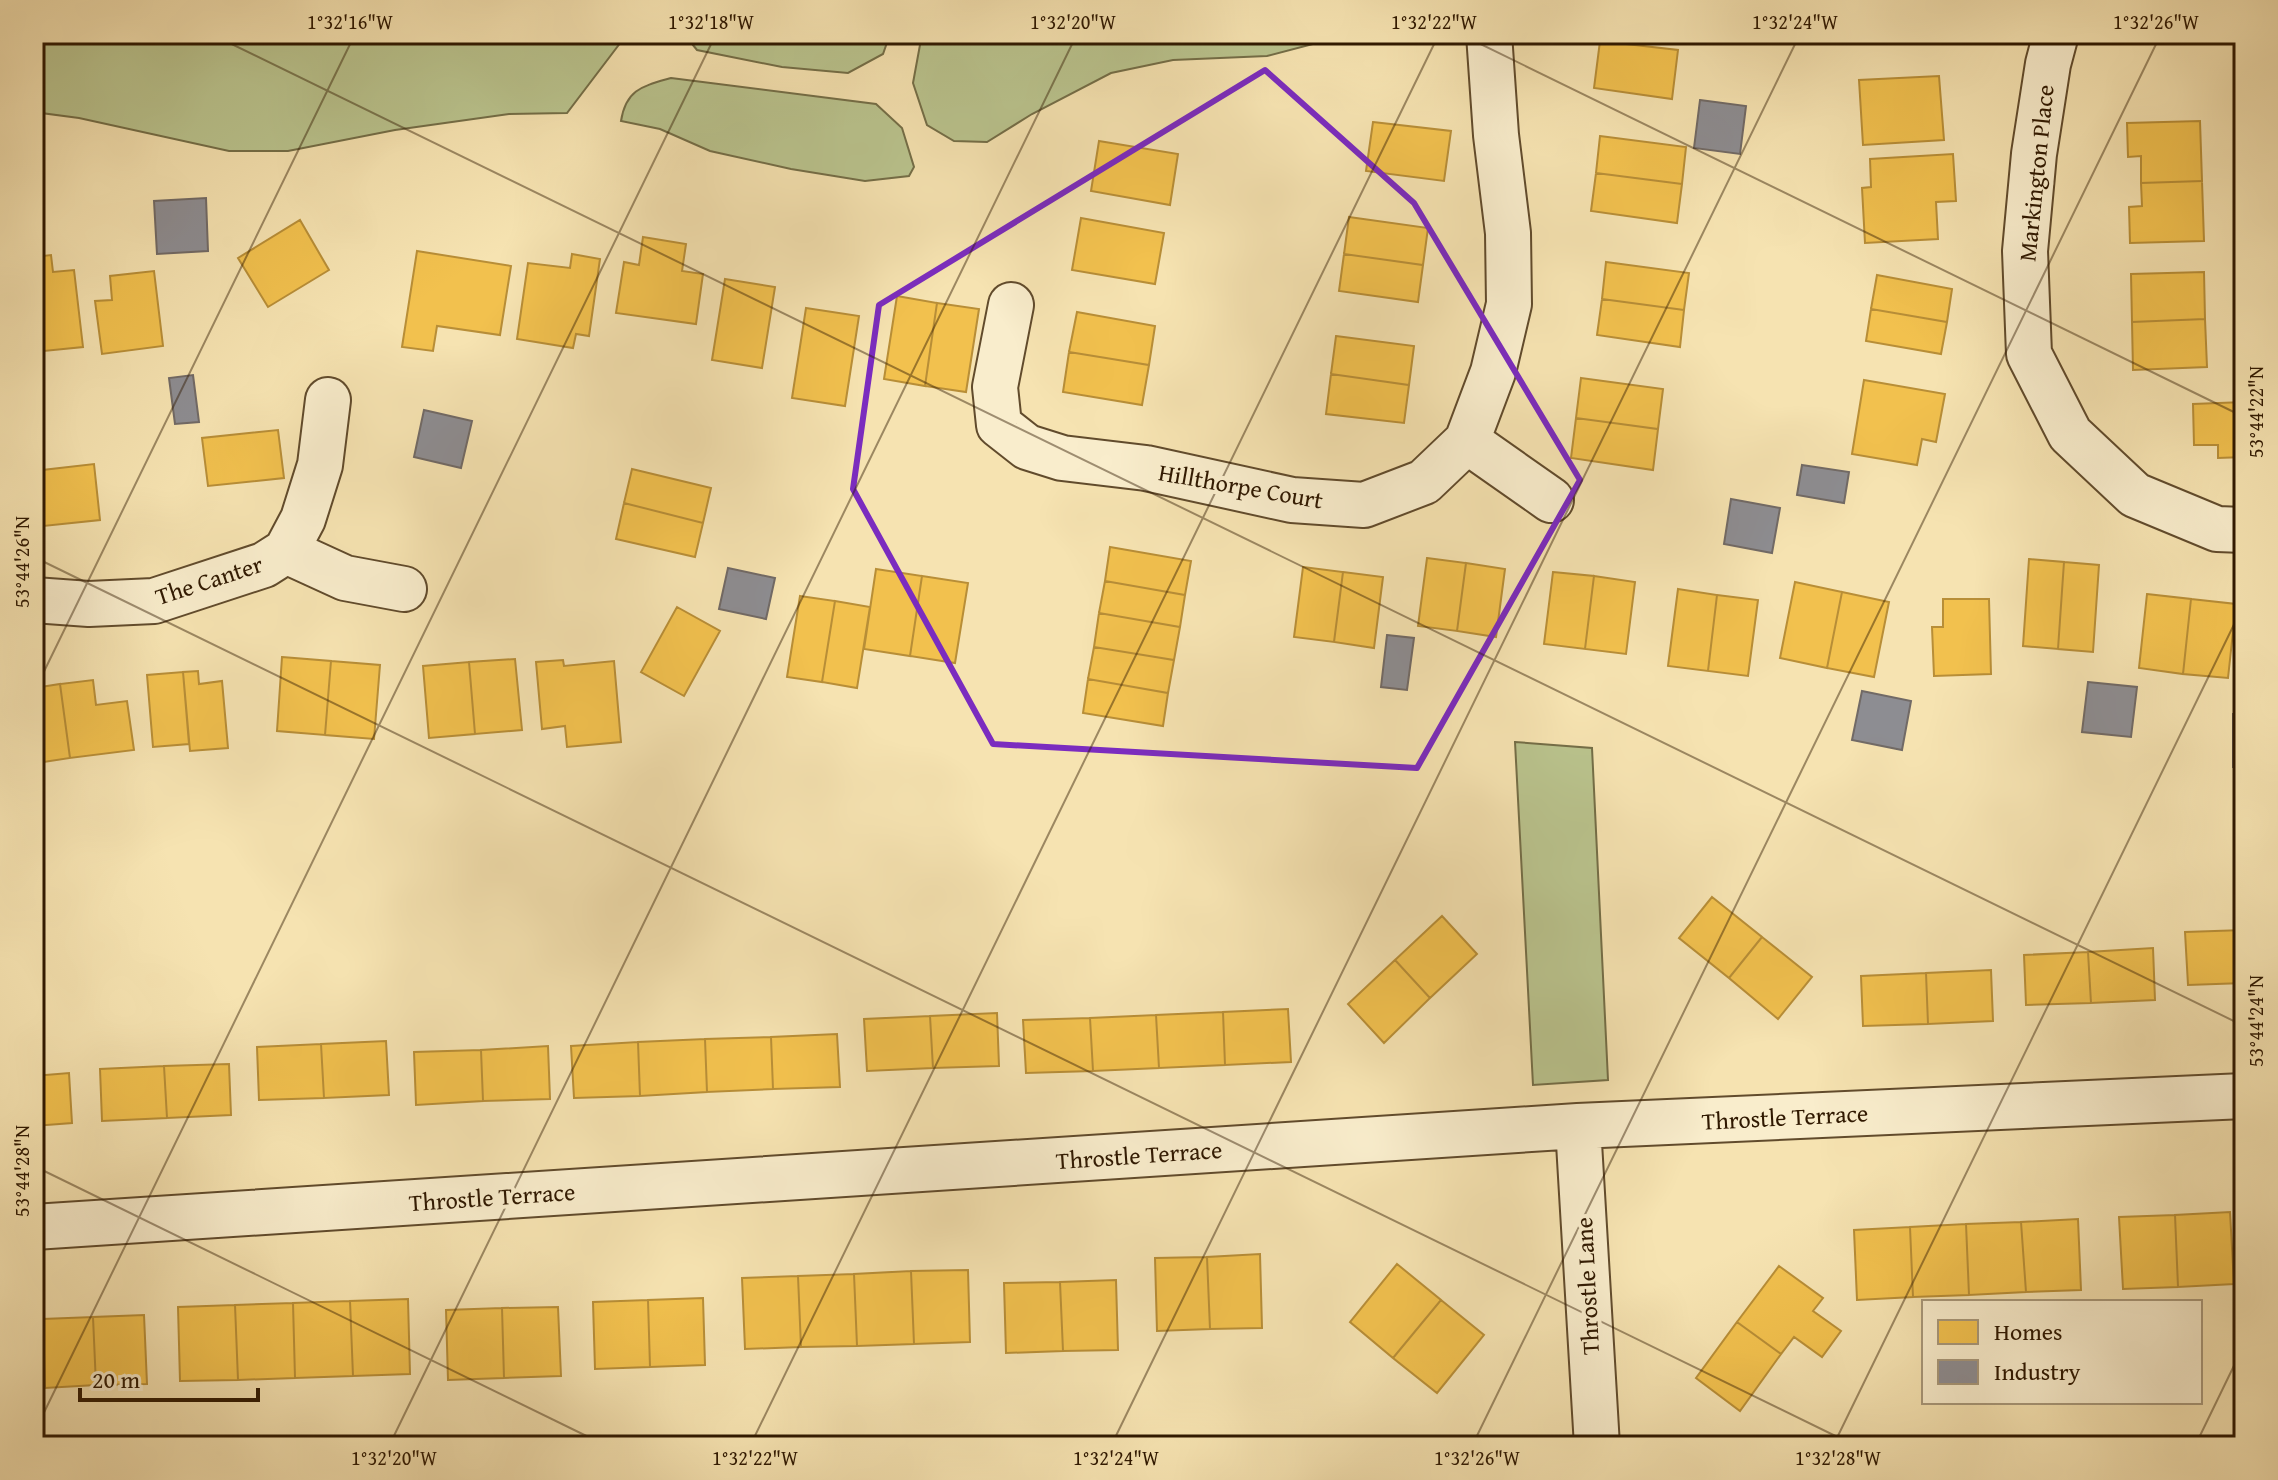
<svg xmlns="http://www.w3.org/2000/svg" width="2278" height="1480" font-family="'Gentium Book Plus',serif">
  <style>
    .green { fill: #bac48e; stroke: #746e47; stroke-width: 2 }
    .homes { fill: #f2c14e; stroke: #b88e37; stroke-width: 2 }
    .industry { fill: #8d8d92; stroke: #716a66; stroke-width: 2 }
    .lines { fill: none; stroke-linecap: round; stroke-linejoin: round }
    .minor-casing { stroke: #614b2c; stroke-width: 48 }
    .minor { stroke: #f9edcc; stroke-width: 44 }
    .marked { fill: none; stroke: #7b2cbf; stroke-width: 6; stroke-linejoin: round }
    .ticks { fill: none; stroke: #2f1800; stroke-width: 2; stroke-opacity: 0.45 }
    .labels { text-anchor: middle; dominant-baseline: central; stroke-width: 8; stroke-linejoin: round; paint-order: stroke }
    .street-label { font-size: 24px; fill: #2f1800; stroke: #f9edcc }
    .neatline { fill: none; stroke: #2f1800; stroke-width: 3 }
    .ticks-label { font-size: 20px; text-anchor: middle; fill: #2f1800 }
  </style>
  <rect width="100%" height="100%" fill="#f6e3b1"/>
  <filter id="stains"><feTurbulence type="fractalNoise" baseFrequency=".0025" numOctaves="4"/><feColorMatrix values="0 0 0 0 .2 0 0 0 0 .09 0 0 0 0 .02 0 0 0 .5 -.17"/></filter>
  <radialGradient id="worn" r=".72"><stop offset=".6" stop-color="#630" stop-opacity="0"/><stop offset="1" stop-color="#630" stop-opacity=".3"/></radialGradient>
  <path class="green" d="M34,34H627L567,113L509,114L395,130L288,151H229L79,118L34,112Z
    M684,34H890L883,54L848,73L782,67L697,50Z
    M922,34H1351L1267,56L1173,60L1111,73L1032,114L987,142L954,141L927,125L913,83Z
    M671,78L876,104L902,128L914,167L909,176L865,181L791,169L710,151L660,129L621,121C626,89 643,86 671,78Z
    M1515,742L1592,748L1608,1080L1533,1085Z"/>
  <path class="homes" d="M1600,41L1678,50L1672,99L1594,88Z
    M1939,76L1944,140L1863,145L1859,80Z
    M2200,121L2202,181L2141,183V156L2128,157L2127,123Z
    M1373,122L1451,131L1444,181L1366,171Z
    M1600,136L1686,147L1682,184L1596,173Z
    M1099,141L1178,154L1170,205L1091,191Z
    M1953,154L1956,201L1936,202L1938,239L1865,243L1862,188L1871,187L1870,159Z
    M1596,173L1682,184L1677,223L1591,211Z
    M2202,181L2204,241L2130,243L2129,207L2142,206L2141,183Z
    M1349,217L1428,228L1423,265L1344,254Z
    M1081,218L1164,233L1155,284L1072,270Z
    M300,220L329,270L268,307L238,258Z
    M643,237L686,244L682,271L703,274L696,324L616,313L624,262L639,265Z
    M417,251L511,266L500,335L437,326L433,351L402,347Z
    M572,254L600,259L589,336L576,334L573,348L517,339L528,263L570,268Z
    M1344,254L1423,265L1418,302L1339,291Z
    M51,255L53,272L74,270L83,347L34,352V257Z
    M1606,262L1689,273L1684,310L1602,299Z
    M154,271L163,346L102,354L95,301L112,300L110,276Z
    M2204,272L2205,319L2132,322L2131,274Z
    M1877,275L1952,289L1947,322L1871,309Z
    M725,279L775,287L762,368L712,360Z
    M897,296L937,303L925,386L884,379Z
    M1602,299L1684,310L1680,347L1597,335Z
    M937,303L979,309L966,392L925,386Z
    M806,308L859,316L845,406L792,398Z
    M1871,309L1947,322L1941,354L1866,341Z
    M1077,312L1155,326L1149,365L1069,352Z
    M2205,319L2207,367L2133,370L2132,322Z
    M1336,336L1414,346L1409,385L1331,374Z
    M1069,352L1149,365L1142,405L1063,392Z
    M1331,374L1409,385L1404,423L1326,414Z
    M1581,378L1663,389L1658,429L1576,418Z
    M1864,380L1945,394L1936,442L1922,439L1917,465L1852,454Z
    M2244,402V457L2218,458V445H2194L2193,404Z
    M1576,418L1658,429L1653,470L1571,458Z
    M278,430L284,478L208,486L202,438Z
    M94,464L100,520L34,527V471Z
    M632,469L711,488L703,523L624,503Z
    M624,503L703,523L695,557L616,539Z
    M1110,547L1191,561L1185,595L1105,581Z
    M1427,558L1466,563L1457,631L1418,626Z
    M2029,559L2064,562L2058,649L2023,646Z
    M2064,562L2099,565L2093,652L2058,649Z
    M1466,563L1505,569L1496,637L1457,631Z
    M1303,567L1343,572L1334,642L1294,637Z
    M876,569L922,576L910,656L864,649Z
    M1343,572L1383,577L1374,648L1334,642Z
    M1553,572L1594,576L1585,649L1544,644Z
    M922,576L968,583L955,663L910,656Z
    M1594,576L1635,582L1626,654L1585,649Z
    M1105,581L1185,595L1180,627L1099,613Z
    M1795,582L1842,592L1827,668L1780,658Z
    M1678,589L1717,595L1708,671L1668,666Z
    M1842,592L1889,602L1874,677L1827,668Z
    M2147,594L2191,599L2183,674L2139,668Z
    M1717,595L1758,600L1748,676L1708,671Z
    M800,596L835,601L822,682L787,677Z
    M1943,599H1989L1991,674L1934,676L1932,627H1943Z
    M2191,599L2236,604L2228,678L2183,674Z
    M835,601L870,607L857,688L822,682Z
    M677,607L720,631L684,696L641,672Z
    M1099,613L1180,627L1174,660L1094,647Z
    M1094,647L1174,660L1168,693L1088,679Z
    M282,657L331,661L325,735L277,731Z
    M515,659L522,730L475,734L469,662Z
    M563,660L564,666L614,661L621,742L567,747L565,726L542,729L536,662Z
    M331,661L380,665L374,739L325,735Z
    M469,662L475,734L429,738L423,666Z
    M198,671L199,684L222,681L228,748L190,751L183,672Z
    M183,672L189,744L153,747L147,675Z
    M1088,679L1168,693L1163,726L1083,713Z
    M93,680L96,705L127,701L134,750L70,758L60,684Z
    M60,684L70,758L37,763L34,743V688Z
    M1712,897L1762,937L1729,978L1679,938Z
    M1442,916L1477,954L1430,998L1395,960Z
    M2244,930V983L2188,985L2185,932Z
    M1762,937L1812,977L1778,1019L1729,978Z
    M2153,948L2155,1000L2091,1003L2088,952Z
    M2088,952L2091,1003L2026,1005L2024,955Z
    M1395,960L1430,998L1384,1043L1348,1004Z
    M1991,970L1993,1021L1928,1024L1926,973Z
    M1926,973L1928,1024L1863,1026L1861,976Z
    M1288,1009L1291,1062L1225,1065L1223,1012Z
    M1223,1012L1225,1065L1159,1068L1156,1015Z
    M997,1013L999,1066L933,1068L930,1016Z
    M1156,1015L1159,1068L1093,1071L1090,1018Z
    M930,1016L933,1068L867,1071L864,1019Z
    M1090,1018L1093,1071L1026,1073L1023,1020Z
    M837,1034L840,1087L773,1089L771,1037Z
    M771,1037L773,1089L707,1092L705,1039Z
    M705,1039L707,1092L640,1096L638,1042Z
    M386,1041L389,1095L324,1098L321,1044Z
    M638,1042L640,1096L574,1098L571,1046Z
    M321,1044L324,1098L259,1100L257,1047Z
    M548,1046L550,1099L483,1101L481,1050Z
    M481,1050L483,1101L416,1105L414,1052Z
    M229,1064L231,1115L167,1118L164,1066Z
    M164,1066L167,1118L102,1121L100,1069Z
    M69,1073L72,1123L34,1126V1076Z
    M2230,1212L2234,1284L2178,1287L2175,1215Z
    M2175,1215L2178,1287L2123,1289L2119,1217Z
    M2078,1219L2081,1290L2026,1292L2021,1222Z
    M2021,1222L2026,1292L1969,1295L1966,1224Z
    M1966,1224L1969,1295L1913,1297L1910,1227Z
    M1910,1227L1913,1297L1857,1300L1854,1230Z
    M1260,1254L1262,1328L1210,1329L1207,1257Z
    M1207,1257L1210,1329L1157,1331L1155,1258Z
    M1397,1264L1441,1300L1393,1358L1350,1322Z
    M1779,1266L1823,1298L1813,1311L1841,1331L1822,1357L1794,1337L1781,1354L1737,1322Z
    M968,1270L970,1342L914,1344L911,1271Z
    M911,1271L914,1344L857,1346L854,1274Z
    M854,1274L857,1346L801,1347L798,1276Z
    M798,1276L801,1347L745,1349L742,1278Z
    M1116,1280L1118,1350L1063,1351L1060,1282Z
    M1060,1282L1063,1351L1006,1353L1004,1283Z
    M703,1298L705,1365L650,1367L648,1300Z
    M408,1299L410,1374L353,1376L350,1301Z
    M648,1300L650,1367L595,1369L593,1302Z
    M1441,1300L1484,1335L1437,1393L1393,1358Z
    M350,1301L353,1376L295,1378L293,1303Z
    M293,1303L295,1378L238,1380L235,1305Z
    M235,1305L238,1380L180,1381L178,1307Z
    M558,1307L561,1376L504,1378L502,1308Z
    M502,1308L504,1378L448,1380L446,1310Z
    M144,1315L147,1384L96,1385L93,1317Z
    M93,1317L96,1385L45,1388L43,1319Z
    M34,1319H43L45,1388H34Z
    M1737,1322L1781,1354L1740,1411L1696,1378Z"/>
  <path class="industry" d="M1700,100L1746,106L1740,154L1694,148Z
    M206,198L208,251L157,254L154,201Z
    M193,375L199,422L175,424L169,378Z
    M424,410L472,421L461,468L414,457Z
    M1802,465L1849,472L1844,503L1797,495Z
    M1731,499L1780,508L1772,553L1724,544Z
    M728,568L775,578L766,619L719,609Z
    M1387,635L1414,638L1407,690L1381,687Z
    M2088,682L2137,687L2131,737L2082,732Z
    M1862,691L1911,701L1902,750L1852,740Z
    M2233,714H2244V767H2233Z"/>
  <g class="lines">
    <defs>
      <path id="minor" d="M2056,34L2048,64L2034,154L2025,251L2029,354L2070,434L2135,495L2217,529L2244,530
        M1011,305L995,387L999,425L1027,447L1062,458L1146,468L1292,500L1364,505L1424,482L1467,441L1493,372L1509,304L1508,233L1496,135L1489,34
        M1467,441L1551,500
        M286,551L345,578L404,589
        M34,600L89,604L154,601L264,565L286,551L303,519L320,465L328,400
        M1578,1126L1597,1446
        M34,1227L1578,1126L2244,1096"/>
    </defs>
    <use href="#minor" class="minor-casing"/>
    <use href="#minor" class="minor"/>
  </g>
  <path class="marked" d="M1265,70L1414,203L1580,480L1417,768L993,744L853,489L879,305Z"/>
  <path class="ticks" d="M211,34L2244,1026M1460,34L2244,417M34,557L1856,1446M34,692L355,34M34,1166L607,1446M34,1433L716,34M389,1446L1077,34M750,1446L1439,34M1111,1446L1800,34M1472,1446L2161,34M1833,1446L2244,604M2195,1446L2244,1345"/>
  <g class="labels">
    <g class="street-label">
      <text transform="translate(2036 173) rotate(-84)">Markington Place</text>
      <text transform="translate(1241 486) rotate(10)">Hillthorpe Court</text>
      <text transform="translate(209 580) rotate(-18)">The Canter</text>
      <text transform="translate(1785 1117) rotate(-3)">Throstle Terrace</text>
      <text transform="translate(1139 1155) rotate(-4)">Throstle Terrace</text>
      <text transform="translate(492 1197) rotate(-4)">Throstle Terrace</text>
      <text transform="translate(1587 1286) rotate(-93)">Throstle Lane</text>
    </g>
  </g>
  <rect width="2278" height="1480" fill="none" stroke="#f6e3b1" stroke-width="88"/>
  <rect x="1922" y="1300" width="280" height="104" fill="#f9edcc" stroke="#a8987a" stroke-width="2"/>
  <rect x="1938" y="1320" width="40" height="24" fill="#f2c14e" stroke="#a8987a" stroke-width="2"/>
  <text x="1994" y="1340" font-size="24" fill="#2f1800">Homes</text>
  <rect x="1938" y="1360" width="40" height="24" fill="#8d8d92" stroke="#a8987a" stroke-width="2"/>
  <text x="1994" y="1380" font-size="24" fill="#2f1800">Industry</text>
  <path d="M80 1388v12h178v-12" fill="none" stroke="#2f1800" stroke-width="4"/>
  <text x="92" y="1388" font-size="24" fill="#2f1800" stroke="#f9edcc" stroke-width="6" paint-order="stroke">20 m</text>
  <rect x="44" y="44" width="2190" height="1392" class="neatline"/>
  <g class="ticks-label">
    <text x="350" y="29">1°32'16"W</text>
    <text x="711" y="29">1°32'18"W</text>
    <text x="1073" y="29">1°32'20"W</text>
    <text x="1434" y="29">1°32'22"W</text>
    <text x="1795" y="29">1°32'24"W</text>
    <text x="2156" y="29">1°32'26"W</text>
    <text transform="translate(2256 412) rotate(-90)" y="7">53°44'22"N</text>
    <text transform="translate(22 562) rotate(-90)" y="7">53°44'26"N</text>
    <text transform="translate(2256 1021) rotate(-90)" y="7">53°44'24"N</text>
    <text transform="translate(22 1171) rotate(-90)" y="7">53°44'28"N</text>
    <text x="394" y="1465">1°32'20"W</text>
    <text x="755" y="1465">1°32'22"W</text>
    <text x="1116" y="1465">1°32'24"W</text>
    <text x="1477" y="1465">1°32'26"W</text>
    <text x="1838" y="1465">1°32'28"W</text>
  </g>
  <rect width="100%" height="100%" filter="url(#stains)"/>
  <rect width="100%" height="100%" fill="url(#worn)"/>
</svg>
